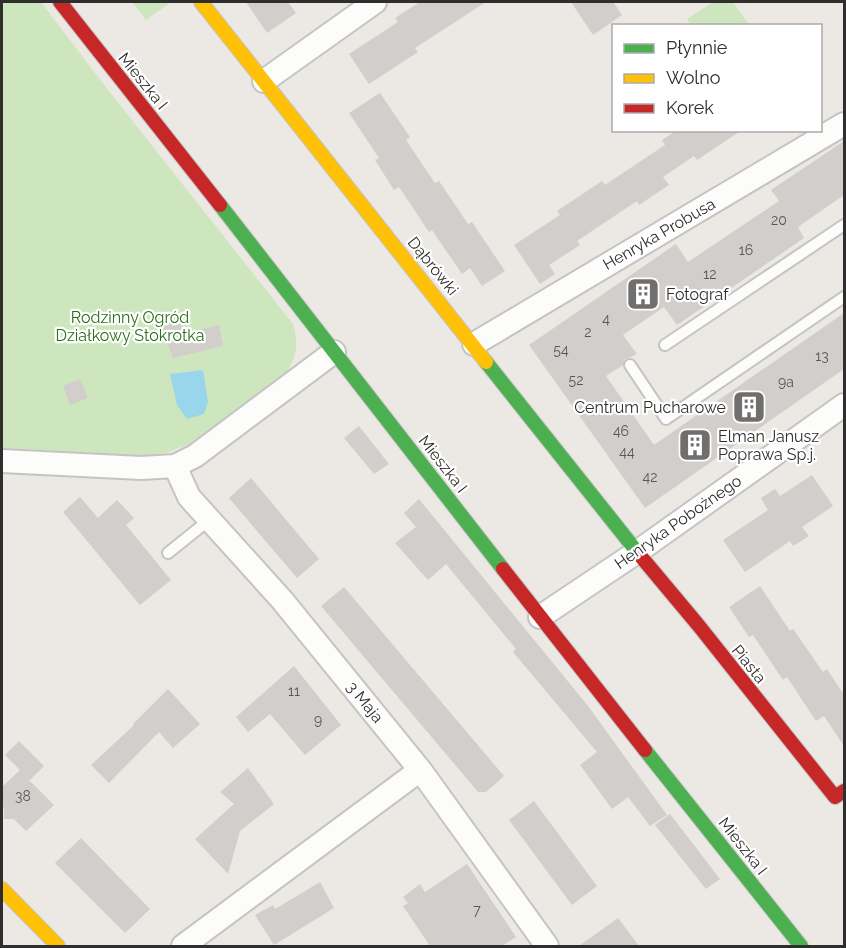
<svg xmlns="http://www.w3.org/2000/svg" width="846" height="948" font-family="Raleway,sans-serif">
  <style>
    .green { fill: #cee6be }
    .water { fill: #99d6ec }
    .building { fill: #d1cecb }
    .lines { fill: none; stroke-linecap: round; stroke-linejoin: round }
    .lane-casing { stroke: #c5c4c5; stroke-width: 14 }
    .street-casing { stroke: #c5c4c5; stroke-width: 26 }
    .fast-casing { stroke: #c5c4c5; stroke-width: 16 }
    .slow-casing { stroke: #c5c4c5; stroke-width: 16 }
    .jam-casing { stroke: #c5c4c5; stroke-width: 16 }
    .lane { stroke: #fcfcfb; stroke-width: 10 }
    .street { stroke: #fcfcfb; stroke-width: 22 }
    .fast { stroke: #4caf50; stroke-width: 14 }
    .slow { stroke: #ffc107; stroke-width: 14 }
    .jam { stroke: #c62828; stroke-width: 14 }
    .labels { text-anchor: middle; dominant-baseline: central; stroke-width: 4.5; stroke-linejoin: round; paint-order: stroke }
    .number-label { font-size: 14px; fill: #585857 }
    .street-label { font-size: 16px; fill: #2e2e2e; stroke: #fff }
    .poi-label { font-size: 16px; fill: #2e2e2e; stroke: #fff; text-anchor: start }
    .park-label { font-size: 16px; fill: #2c6e1b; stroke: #fff }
  </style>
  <rect width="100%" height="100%" fill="#ece8e4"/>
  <path class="green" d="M2,2H41L101,81L293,324C299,347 297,355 285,375L189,444L166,453L142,456L2,448Z
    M132,2H171L146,20Z
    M713,2H733L749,25H691L687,19Z"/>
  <path class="water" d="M203,370L208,402L204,414L187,419L177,405L170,374Z"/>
  <path class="building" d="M246,2H288L296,13L267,33Z
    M420,2H486L415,48L418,52L369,84L349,54L398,22L395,18Z
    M571,2H613L622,15L593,35Z
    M380,93L410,137L406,140L435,183L439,181L468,224L472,222L505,271L482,286L470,268L462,274L432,230L429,232L399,187L394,190L375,160L379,158L349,113Z
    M677,130H742L697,160L694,156L663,177L669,185L639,205L637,201L577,241L580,245L549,265L555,274L540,284L514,245L560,215L557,211L602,181L605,185L665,145L662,140Z
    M844,141V195L798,227L804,238L677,325L664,307L623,335L637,354L625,359L623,365L606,376L654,445L844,313V369L645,508L529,345L676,244L688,262L779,201L771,190Z
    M176,314L184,333L219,325L223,346L173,358L159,321Z
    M80,379L88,398L70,405L63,386Z
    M359,426L389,464L374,474L344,438Z
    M812,475L833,506L802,527L809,536L793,546L790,541L745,572L723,540L768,510L761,498L775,489L780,496Z
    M251,478L319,559L297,578L229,498Z
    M80,497L98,518L117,500L134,518L126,525L171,580L140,605L63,512Z
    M419,499L588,706L667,815L650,826L628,797L612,809L580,765L597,752L513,652L516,649L446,564L428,580L395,543L416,527L404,513Z
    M760,586L790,631L793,629L823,672L827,669L844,695V746L824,716L816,721L787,677L783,680L753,635L749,637L729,607Z
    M344,587L504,776L486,792H478L321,606Z
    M294,666L341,725L305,755L270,714L248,732L236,717Z
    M168,689L200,724L173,748L159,732L109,783L91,765L134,725L133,724Z
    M19,741L44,766L30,780L28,779L54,805L26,831L14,819H4V808L2,805V787L20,770L5,755Z
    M248,768L274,804L240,831L228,874L195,839L234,804L220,792Z
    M534,801L597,886L572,905L509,820Z
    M670,814L720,879L706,889L655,825Z
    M81,838L150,909L125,933L55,863Z
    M467,864L516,937L502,946H430L403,906L408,903L403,897L420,884L425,892Z
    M320,882L334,908L274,945L255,915L273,905L275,909Z
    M618,918L639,946H579Z"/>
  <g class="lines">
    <defs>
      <path id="lane" d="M665,345L844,225
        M630,365L666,419L844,297
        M168,553L209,520"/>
      <path id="street" d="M264,81L375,2
        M474,344L844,124
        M2,461L141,468L175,466L195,456L334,352
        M175,466L189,497L282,600L421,771L547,946
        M540,617L637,552L844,405
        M183,946L412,776L421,771"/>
      <path id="fast" d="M220,205L503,569
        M486,362L638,553
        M645,750L801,946"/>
      <path id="slow" d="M201,2L486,362
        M2,889L58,946"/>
      <path id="jam" d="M60,2L220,205
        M638,553L699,626L835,797L844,791
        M503,569L645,750"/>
    </defs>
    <use href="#lane" class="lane-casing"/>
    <use href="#street" class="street-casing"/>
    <use href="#fast" class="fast-casing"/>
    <use href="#slow" class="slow-casing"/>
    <use href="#jam" class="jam-casing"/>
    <use href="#lane" class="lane"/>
    <use href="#street" class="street"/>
    <use href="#fast" class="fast"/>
    <use href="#slow" class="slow"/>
    <use href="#jam" class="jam"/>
  </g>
  <defs>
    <symbol id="building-square" viewBox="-11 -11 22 22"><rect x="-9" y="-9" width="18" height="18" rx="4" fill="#706f6e" stroke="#fff"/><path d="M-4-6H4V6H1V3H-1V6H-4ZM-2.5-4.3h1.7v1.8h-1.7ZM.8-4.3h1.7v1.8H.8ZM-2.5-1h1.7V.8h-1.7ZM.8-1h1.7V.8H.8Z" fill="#fff"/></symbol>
  </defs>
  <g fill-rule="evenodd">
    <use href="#building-square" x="624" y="275" width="38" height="38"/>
    <use href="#building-square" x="730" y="388" width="38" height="38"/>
    <use href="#building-square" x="676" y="426" width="38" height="38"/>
  </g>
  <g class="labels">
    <g class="number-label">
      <text x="779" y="220">20</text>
      <text x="746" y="250">16</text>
      <text x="710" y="274">12</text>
      <text x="606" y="319">4</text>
      <text x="588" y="332">2</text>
      <text x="561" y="350">54</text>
      <text x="822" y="356">13</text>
      <text x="576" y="380">52</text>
      <text x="786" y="382">9a</text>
      <text x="621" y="431">46</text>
      <text x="627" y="452">44</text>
      <text x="650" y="477">42</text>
      <text x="294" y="691">11</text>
      <text x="318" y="720">9</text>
      <text x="23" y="796">38</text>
      <text x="477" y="910">7</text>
    </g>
    <g class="street-label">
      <text transform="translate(143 81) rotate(51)">Mieszka I</text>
      <text transform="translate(659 234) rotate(-30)">Henryka Probusa</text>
      <text transform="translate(433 266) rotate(51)">Dąbrówki</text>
      <text transform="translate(443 464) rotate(52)">Mieszka I</text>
      <text transform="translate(678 522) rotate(-35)">Henryka Pobożnego</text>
      <text transform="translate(749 664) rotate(51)">Piasta</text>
      <text transform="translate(365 702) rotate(51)">3 Maja</text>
      <text transform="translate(743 846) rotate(52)">Mieszka I</text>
    </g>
    <g class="poi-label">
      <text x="666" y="294">Fotograf</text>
      <text x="726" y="407" text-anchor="end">Centrum Pucharowe</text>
      <text x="718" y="436">Elman Janusz<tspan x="718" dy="18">Poprawa Sp.j.</tspan></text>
    </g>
    <g class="park-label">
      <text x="130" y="317">Rodzinny Ogród<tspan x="130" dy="18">Działkowy Stokrotka</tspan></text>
    </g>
  </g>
  <rect width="846" height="948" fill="none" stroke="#2e2e2e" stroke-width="6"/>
  <rect x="612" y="24" width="210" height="108" fill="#ffffff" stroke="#ababab" stroke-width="1.5"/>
  <rect x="624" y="44" width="30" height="9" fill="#4caf50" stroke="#ababab" stroke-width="1.5"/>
  <text x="666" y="54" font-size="18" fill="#2e2e2e">Płynnie</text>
  <rect x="624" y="74" width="30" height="9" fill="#ffc107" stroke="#ababab" stroke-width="1.5"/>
  <text x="666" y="84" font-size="18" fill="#2e2e2e">Wolno</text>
  <rect x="624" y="104" width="30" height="9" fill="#c62828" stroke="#ababab" stroke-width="1.5"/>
  <text x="666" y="114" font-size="18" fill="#2e2e2e">Korek</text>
</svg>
